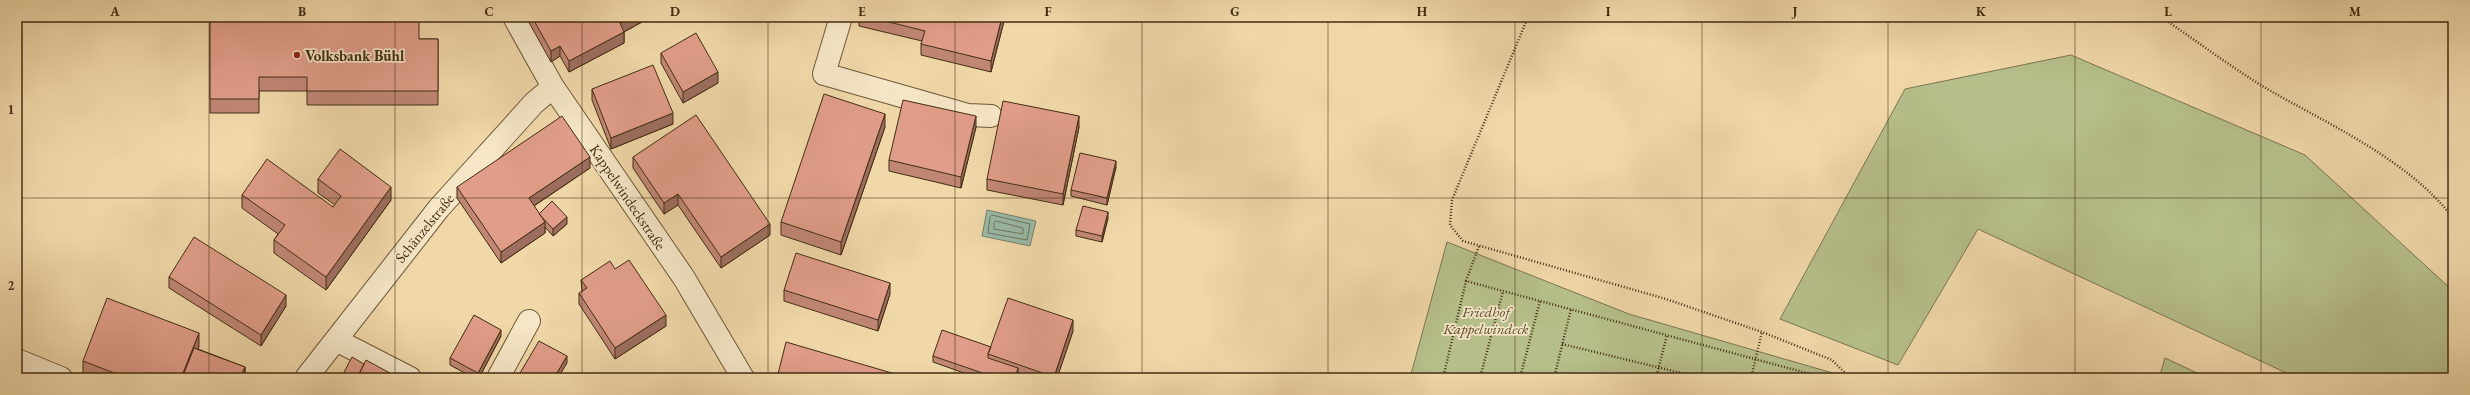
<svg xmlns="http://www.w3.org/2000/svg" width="2470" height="395" font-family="'EB Garamond',serif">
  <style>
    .green { fill: #b6bf8b; stroke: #7c764e }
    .water { fill: #9abaa8; stroke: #77826c }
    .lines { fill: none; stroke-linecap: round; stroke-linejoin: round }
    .shore { stroke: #6e745d; stroke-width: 1 }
    .minor-casing { stroke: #6e5838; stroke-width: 24 }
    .path { stroke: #422d12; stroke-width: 2.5; stroke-dasharray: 1 2; stroke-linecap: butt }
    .minor { stroke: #f5e6c7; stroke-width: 22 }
    .wall { fill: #c18776; stroke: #422d12 }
    .shaded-wall { fill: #9d6e60; stroke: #422d12 }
    .building { fill: #e09d89; stroke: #422d12 }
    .grid { fill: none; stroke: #422d12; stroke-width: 1; stroke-opacity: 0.55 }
    .poi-dot { fill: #8f2418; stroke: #f5e6c7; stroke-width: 1.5 }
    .labels { text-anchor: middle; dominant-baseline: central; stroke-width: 3.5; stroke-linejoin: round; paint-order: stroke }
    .poi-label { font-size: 15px; font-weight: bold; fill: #422d12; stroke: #f5e6c7; text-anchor: start }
    .street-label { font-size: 15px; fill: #422d12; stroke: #f5e6c7 }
    .park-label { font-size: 15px; font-style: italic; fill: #594a2a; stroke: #f5e6c7 }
    .neatline { fill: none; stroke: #422d12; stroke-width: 1.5 }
    .grid-label { font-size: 13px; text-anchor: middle; font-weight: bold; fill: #422d12 }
  </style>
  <rect width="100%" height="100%" fill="#f0d8a9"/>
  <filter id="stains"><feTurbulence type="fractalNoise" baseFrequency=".005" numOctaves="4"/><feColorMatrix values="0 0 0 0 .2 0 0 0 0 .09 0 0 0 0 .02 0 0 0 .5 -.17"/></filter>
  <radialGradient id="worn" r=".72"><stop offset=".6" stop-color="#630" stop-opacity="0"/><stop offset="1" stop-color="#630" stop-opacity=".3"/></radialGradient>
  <path class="green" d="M2071,55L2305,155L2452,290L2453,378H2297L1978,229L1898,365L1780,319L1905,89Z
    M1447,242L1629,314L1850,378H1410Z
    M2165,358L2208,378H2159Z"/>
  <path class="water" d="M987,210L1036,221L1030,246L982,236Z"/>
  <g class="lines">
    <path class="shore" d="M992,215L1030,224L1027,240L988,233L990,217Z
      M996,221L1023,228V234L994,229V223Z"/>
    <defs>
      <path id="minor" d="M514,17L553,87L684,278L743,378
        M841,17L824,74L968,115L991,116
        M336,340L410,378
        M17,360L61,378
        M306,378L439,208L534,103L553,87
        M498,378L529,321"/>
    </defs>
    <use href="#minor" class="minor-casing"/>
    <path class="path" d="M1528,17L1452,200L1450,225L1463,241L1666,299L1762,332L1832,360L1850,378
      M2161,17C2197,41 2232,68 2269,90C2330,125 2410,161 2453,218
      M1466,281L1479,246
      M1562,344L1702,378
      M1443,378L1466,281L1825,378
      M1480,378L1503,291
      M1520,378L1540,301
      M1554,378L1571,309
      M1656,378L1667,335
      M1751,378L1762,332"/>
    <use href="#minor" class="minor"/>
  </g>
  <path class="wall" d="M210,17L419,39H438V105H307V91H259V113H210Z
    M526,17H651L624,32V43L569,72L560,56L551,62Z
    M859,17H1004V21L991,72L921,55V44L922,41L859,26Z
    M661,53L718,83L683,103L661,63Z
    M592,89L673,124L611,149L592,100Z
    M885,127L841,255L781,235V222Z
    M976,127L961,188L889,171V160Z
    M1079,127L1063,205L987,190V179Z
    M633,157L770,235L721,268L678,205L664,214L633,168Z
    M1116,167L1107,205L1071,196V190Z
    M590,168L534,206L539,214L567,224L553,236L545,227V233L501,263L457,198V187Z
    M318,179L391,200L326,290L274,253V240L278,234L242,208V195L333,207L335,205L318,193Z
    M1108,218L1102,242L1076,236V230Z
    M615,269L666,326L615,359L579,304V293L582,292L581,280Z
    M169,277L286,306L261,346L169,288Z
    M784,290L890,294L878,331L784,301Z
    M1073,331L1057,378H1027L1018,375L1017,378H978L933,362V356L991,347Z
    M501,336L479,378H474L450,365V358Z
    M199,346L198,349L245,367V378H93L83,374V361Z"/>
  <path class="shaded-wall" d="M631,17H651L620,34V23Z
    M1002,17H1004V21L991,72V61Z
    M624,32V43L569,72V61Z
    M560,46V56L551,62V51Z
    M718,72V83L683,103V92Z
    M673,113V124L611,149V138Z
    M885,114V127L841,255V242Z
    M976,116V127L961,188V177Z
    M1079,116V127L1063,205V194Z
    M590,157V168L529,209V198Z
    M1116,161V167L1107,205V198Z
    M391,187V200L326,290V277Z
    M678,194V205L664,214V203Z
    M1108,212V218L1102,242V236Z
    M567,217V224L553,236V229Z
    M545,222V233L501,263V252Z
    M770,224V235L721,268V257Z
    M890,283V294L878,331V320Z
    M286,295V306L261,346V335Z
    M666,315V326L615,359V348Z
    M1073,320V331L1057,378H1054Z
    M501,330V336L479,378H478V373Z
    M199,333V346L187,378H181Z
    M567,356V363L558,378H554Z
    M245,367V378H240Z
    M1018,368V375L1017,378H1015Z"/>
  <path class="building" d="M210,17H419V39H438V91H307V77H259V99H210Z
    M532,17H631L620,23L624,32L569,61L560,46L551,51Z
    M869,17H1002L991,61L921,44L925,31Z
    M696,33L718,72L683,92L661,53Z
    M653,65L673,113L611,138L592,89Z
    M824,94L885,114L841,242L781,222Z
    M903,100L976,116L961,177L889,160Z
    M1003,101L1079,116L1063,194L987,179Z
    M696,115L770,224L721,257L678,194L664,203L633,157Z
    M562,116L590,157L529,198L545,222L501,252L457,187Z
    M340,149L391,187L326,277L274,240L285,225L242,195L267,159L333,207L341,196L318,179Z
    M1080,153L1116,161L1107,198L1071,190Z
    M552,201L567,217L553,229L539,214Z
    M1083,206L1108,212L1102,236L1076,230Z
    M194,237L286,295L261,335L169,277Z
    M796,253L890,283L878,320L784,290Z
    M629,260L666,315L615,348L579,293L587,288L581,280L610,261L615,269Z
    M107,298L199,333L181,378H127L83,361Z
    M1008,298L1073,320L1054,377L988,354Z
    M474,315L501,330L478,373L450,358Z
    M942,330L991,347L988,354V358L1018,368L1015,378H997L933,356Z
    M539,341L567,356L554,378H517Z
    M786,342L902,376L901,378H777Z
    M194,348L245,367L240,378H182Z
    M352,357L364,364L357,378H341Z
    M366,360L399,378H357Z"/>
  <path class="grid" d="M209,17V378M395,17V378M582,17V378M768,17V378M955,17V378M1142,17V378M1328,17V378M1515,17V378M1702,17V378M1888,17V378M2075,17V378M2261,17V378M17,198H2453"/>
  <circle class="poi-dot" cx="297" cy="55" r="4"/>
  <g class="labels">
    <g class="poi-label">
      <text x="305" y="55">Volksbank Bühl</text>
    </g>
    <g class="street-label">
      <text transform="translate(628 197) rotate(56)">Kappelwindeckstraße</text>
      <text transform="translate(424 228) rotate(-51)">Schänzelstraße</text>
    </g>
    <g class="park-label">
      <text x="1486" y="311">Friedhof<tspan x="1486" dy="17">Kappelwindeck</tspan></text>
    </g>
  </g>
  <rect width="2470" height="395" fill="none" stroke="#f0d8a9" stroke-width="44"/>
  <rect x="22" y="22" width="2426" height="351" class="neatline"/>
  <g class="grid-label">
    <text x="115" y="16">A</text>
    <text x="302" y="16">B</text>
    <text x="489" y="16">C</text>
    <text x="675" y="16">D</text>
    <text x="862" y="16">E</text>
    <text x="1048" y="16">F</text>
    <text x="1235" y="16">G</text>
    <text x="1422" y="16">H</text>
    <text x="1608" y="16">I</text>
    <text x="1795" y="16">J</text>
    <text x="1981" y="16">K</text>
    <text x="2168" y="16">L</text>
    <text x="2355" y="16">M</text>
    <text x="11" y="114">1</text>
    <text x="11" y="290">2</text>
  </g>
  <rect width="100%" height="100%" filter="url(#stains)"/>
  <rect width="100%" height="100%" fill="url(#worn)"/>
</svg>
